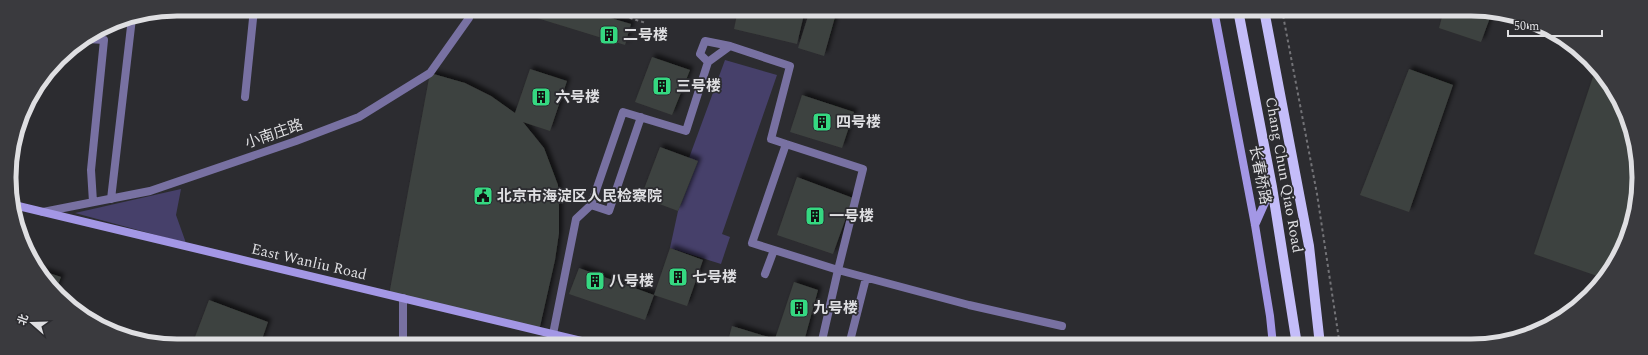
<svg xmlns="http://www.w3.org/2000/svg" width="1648" height="355" font-family="Spectral,'Noto Sans SC',serif">
  <style>
    .green { fill: #46406a }
    .building { fill: #3e423f; filter: url(#shadow) }
    .lines { fill: none; stroke-linecap: round; stroke-linejoin: round }
    .path { stroke: #737377; stroke-width: 2; stroke-dasharray: 3 3; stroke-linecap: butt }
    .street { stroke: #7871a2; stroke-width: 8 }
    .secondary { stroke: #a397e5; stroke-width: 8 }
    .primary { stroke: #c4bdf9; stroke-width: 10 }
    .labels { text-anchor: middle; dominant-baseline: central; stroke-width: 3.5; stroke-linejoin: round; paint-order: stroke }
    .poi-label { font-size: 15px; font-weight: bold; fill: #dfdfe2; stroke: #2c2c30; text-anchor: start }
    .street-label { font-size: 15px; fill: #dfdfe2; stroke: #2c2c30 }
    .rim { fill: none; stroke: #dfdfe2; stroke-width: 5 }
  </style>
  <defs>
    <filter id="shadow"><feDropShadow dx="3.5" dy="-3.5" stdDeviation="2" flood-color="#0009"/></filter>
  </defs>
  <rect width="100%" height="100%" fill="#2c2c30"/>
  <path class="green" d="M725,60L777,75L722,234L730,237L721,264L670,248L678,211L698,161L689,158Z
    M181,189L176,215L186,243L75,213Z"/>
  <path class="building" d="M539,9H580L631,24L625,45L537,18Z
    M738,10H805L797,44L734,29Z
    M810,10H837L824,56L798,48Z
    M1444,10H1492L1508,16L1506,20L1491,15L1481,42L1439,28Z
    M652,57L690,70L672,115L635,102Z
    M1596,68L1604,75L1633,134L1638,199L1622,252L1603,278L1534,254Z
    M530,69L567,81L550,131L523,122L544,148L558,185L559,206V233L555,260L539,331L389,295L430,73L465,83L491,96L515,113Z
    M1409,69L1453,85L1409,212L1360,195Z
    M802,95L854,112L842,148L790,132Z
    M660,147L698,161L678,211L641,197Z
    M797,177L853,198L833,254L777,235Z
    M670,248L703,260L687,306L654,295L645,320L569,294L579,268L654,295Z
    M40,270L61,277L55,292L51,288Z
    M794,282L818,290L803,345H727L732,326L775,339Z
    M209,300L268,322L260,345H192Z"/>
  <g class="lines">
    <path class="path" d="M601,9L646,23
      M1282,10L1317,194L1340,346"/>
    <path class="street" d="M88,39L104,40L91,170L93,202
      M708,62L700,54L705,41L730,46
      M245,97L254,9
      M786,144L863,169L838,270L969,305L1062,326
      M111,199L132,18
      M591,205L609,211L641,117
      M43,212L150,191L296,141L359,117L430,73L469,18L471,9
      M765,274L774,250
      M403,298V345
      M553,334L576,219L591,205L623,112L686,131L708,62L730,46L790,66L771,139L786,144L752,243L838,270L821,345
      M849,345L866,278"/>
    <path class="secondary" d="M1214,10L1255,225L1270,316L1273,345
      M14,205L598,345
      M1255,225L1272,187"/>
    <path class="primary" d="M1238,10L1272,187L1297,345
      M1264,10L1309,246L1320,345"/>
  </g>
  <defs>
    <symbol id="building-square" viewBox="-11 -11 22 22"><rect x="-9" y="-9" width="18" height="18" rx="4" fill="#35d881" stroke="#2c2c30"/><path d="M-4-6H4V6H1V3H-1V6H-4ZM-2.5-4.3h1.7v1.8h-1.7ZM.8-4.3h1.7v1.8H.8ZM-2.5-1h1.7V.8h-1.7ZM.8-1h1.7V.8H.8Z" fill="#111"/></symbol>
    <symbol id="civic-square" viewBox="-11 -11 22 22"><rect x="-9" y="-9" width="18" height="18" rx="4" fill="#35d881" stroke="#2c2c30"/><path d="M-.6-6.5H3V-4.5H.6V-3L4-1V1h2V6H-6V1h2V-1L-.6-3ZM-1.2 2.5V6h2.4V2.5Z" fill="#111"/></symbol>
  </defs>
  <g fill-rule="evenodd">
    <use href="#building-square" x="598" y="24" width="22" height="22"/>
    <use href="#building-square" x="651" y="75" width="22" height="22"/>
    <use href="#building-square" x="530" y="86" width="22" height="22"/>
    <use href="#building-square" x="811" y="111" width="22" height="22"/>
    <use href="#civic-square" x="472" y="185" width="22" height="22"/>
    <use href="#building-square" x="804" y="205" width="22" height="22"/>
    <use href="#building-square" x="667" y="266" width="22" height="22"/>
    <use href="#building-square" x="584" y="270" width="22" height="22"/>
    <use href="#building-square" x="788" y="297" width="22" height="22"/>
  </g>
  <g class="labels">
    <g class="poi-label">
      <text x="623" y="35">二号楼</text>
      <text x="676" y="86">三号楼</text>
      <text x="555" y="97">六号楼</text>
      <text x="836" y="122">四号楼</text>
      <text x="497" y="196">北京市海淀区人民检察院</text>
      <text x="829" y="216">一号楼</text>
      <text x="692" y="277">七号楼</text>
      <text x="609" y="281">八号楼</text>
      <text x="813" y="308">九号楼</text>
    </g>
    <g class="street-label">
      <text transform="translate(274 134) rotate(-19)">小南庄路</text>
      <text transform="translate(1260 175) rotate(79)">长春桥路</text>
      <text transform="translate(1284 175) rotate(80)">Chang Chun Qiao Road</text>
      <text transform="translate(309 262) rotate(13)">East Wanliu Road</text>
    </g>
  </g>
  <path d="M0 0H1648V355H0ZM177 16H1471A161 161 0 0 1 1632 177V178A161 161 0 0 1 1471 339H177A161 161 0 0 1 16 178V177A161 161 0 0 1 177 16Z" fill="#3a3a3e" fill-rule="evenodd"/>
  <path class="rim" d="M177 16H1471A161 161 0 0 1 1632 177V178A161 161 0 0 1 1471 339H177A161 161 0 0 1 16 178V177A161 161 0 0 1 177 16Z"/>
  <g transform="translate(32 323) rotate(290)" stroke="#2c2c30" stroke-width="3" paint-order="stroke">
  <path d="M0-3L7 15L0 10L-7 15Z" fill="#dfdfe2"/>
  <text y="-6" font-size="11" font-weight="bold" text-anchor="middle" fill="#dfdfe2">北</text>
  </g>
  <path d="M1508 30v6h94v-6" fill="none" stroke="#dfdfe2" stroke-width="2"/>
  <text x="1514" y="30" font-size="12" fill="#dfdfe2" stroke="#2c2c30" stroke-width="3" paint-order="stroke">50 m</text>
</svg>
